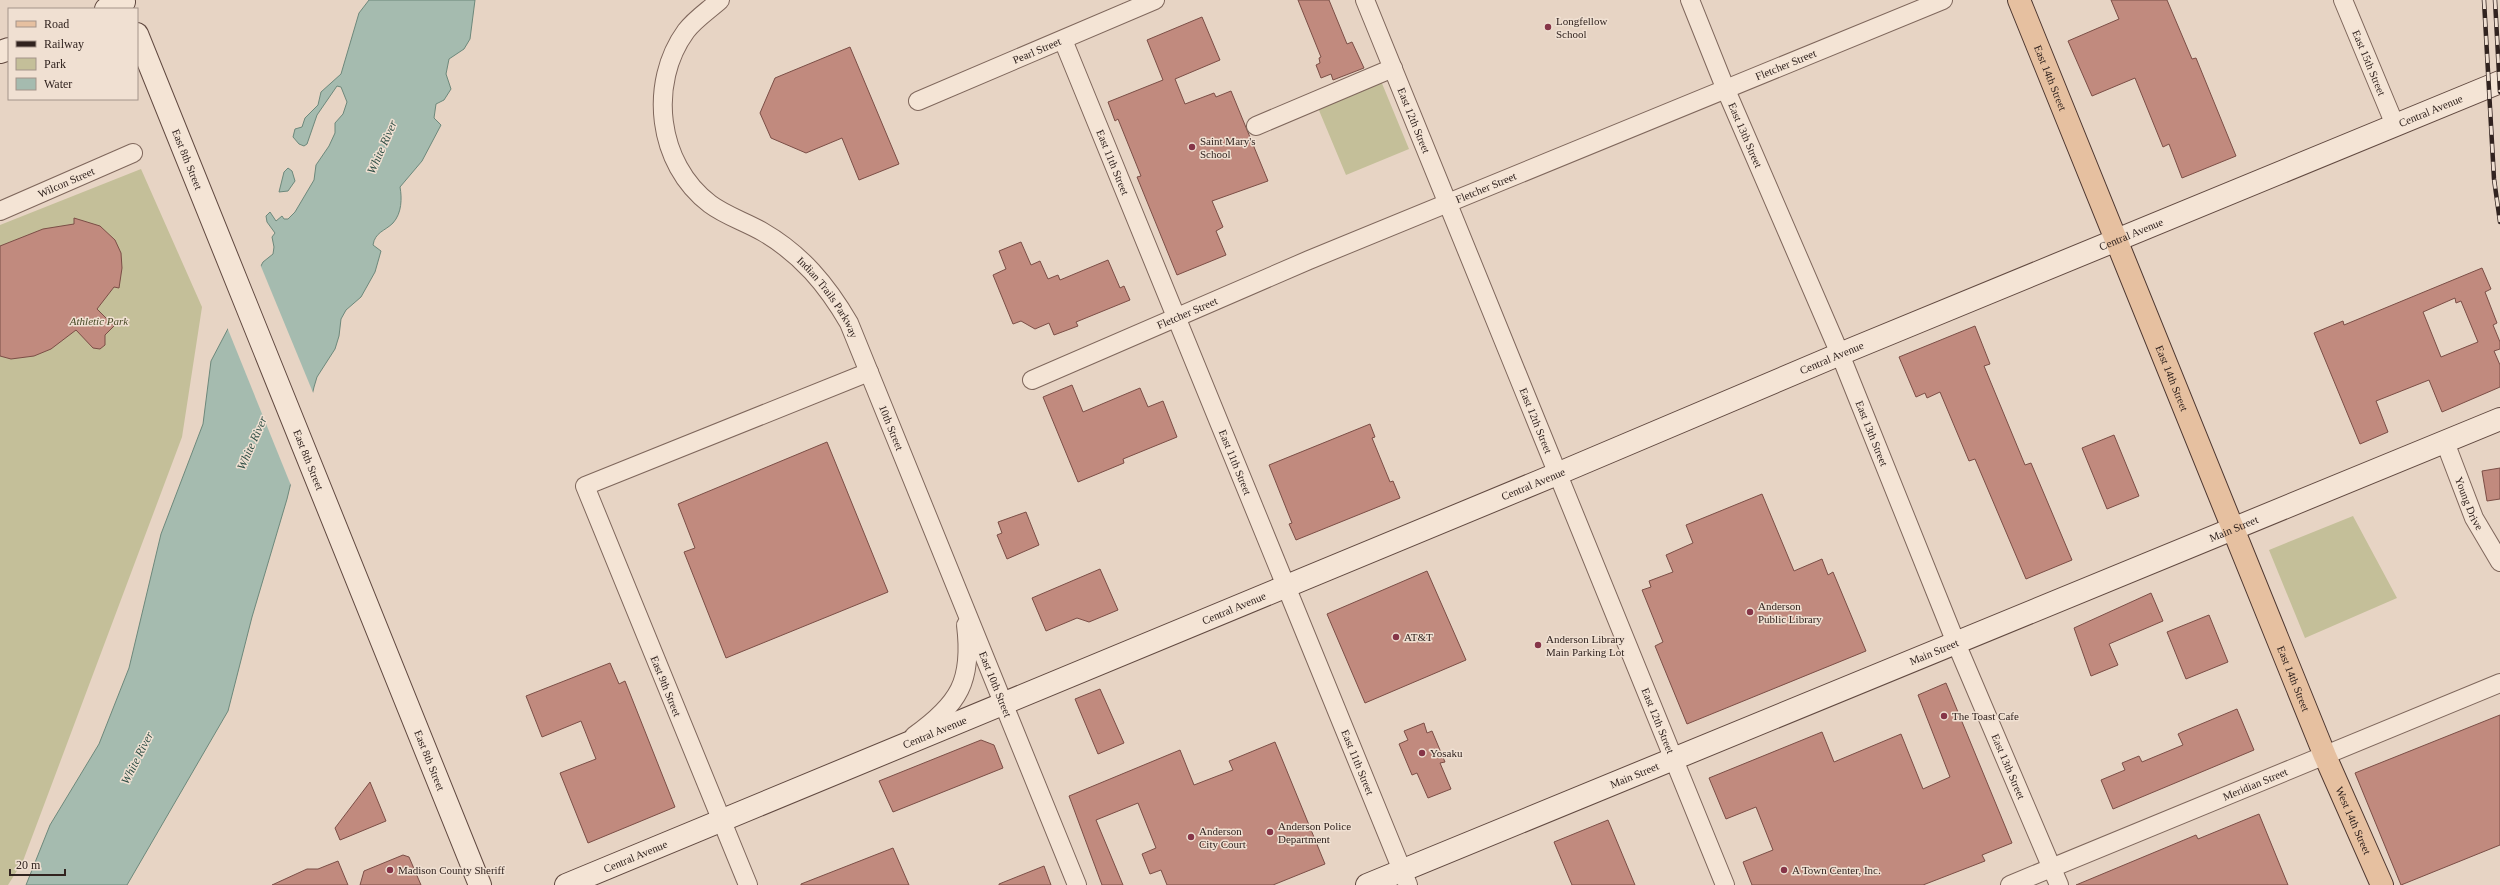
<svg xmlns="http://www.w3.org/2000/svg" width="2500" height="885" font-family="Georgia,serif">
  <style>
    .green { fill: #c4bf99 }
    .water { fill: #a5bbaf; stroke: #6d887b }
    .pier { fill: #e7d4c4 }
    .building { fill: #c18a7e; stroke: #7b4e46; fill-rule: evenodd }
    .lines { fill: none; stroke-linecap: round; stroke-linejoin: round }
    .street-casing { stroke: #7f675c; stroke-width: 20 }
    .secondary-casing { stroke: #614940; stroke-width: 24 }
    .primary-casing { stroke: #4e3730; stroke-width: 24 }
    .street { stroke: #f4e4d5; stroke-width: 18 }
    .secondary { stroke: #f4e4d5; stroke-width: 22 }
    .primary { stroke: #e6c0a0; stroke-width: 22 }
    .rail-casing { stroke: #31231f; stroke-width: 4.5 }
    .rail { stroke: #f0e0d2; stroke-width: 3; stroke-dasharray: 9; stroke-linecap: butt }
    .poi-dot { fill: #863548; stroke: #f0e0d2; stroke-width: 1.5 }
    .labels { text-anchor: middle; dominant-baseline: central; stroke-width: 3; stroke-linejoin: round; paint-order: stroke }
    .poi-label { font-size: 11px; fill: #31231f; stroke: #f0e0d2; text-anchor: start }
    .street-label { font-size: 11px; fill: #31231f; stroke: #f0e0d2 }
    .park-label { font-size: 11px; font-style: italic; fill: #4a4b28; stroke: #f0e0d2 }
    .water-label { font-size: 12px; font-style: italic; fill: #304f46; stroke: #f0e0d2 }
  </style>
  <rect width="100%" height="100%" fill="#e7d4c4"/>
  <path class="green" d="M1381,81L1409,149L1346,175L1318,108Z
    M141,169L202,307L182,437L23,861L8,885H0V225Z
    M2353,516L2397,598L2305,638L2269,550Z"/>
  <path class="water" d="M369,0H475L470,39L464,49L449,59L446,74L451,89L444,100L436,104L434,118L441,125L422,161L400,187C402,198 402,213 393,223C385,231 375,232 373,245L381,251L375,272L361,297L346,310L341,319L339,336L335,349L317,377L314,387L287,499L252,617L228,711L127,885H26L50,825L99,744L129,668L161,534L203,424L211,361L263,262L273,254L274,247L272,237L275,233L267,222L266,216L270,212L276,221L282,216L284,219H288L295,212L314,180L316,165L329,146L335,133V123L343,114L347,102L341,87L337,86L317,115L307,144L304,146L299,144L293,137L295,129L302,127L305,118L318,105L321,92L341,74L359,13Z
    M288,168L292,171L295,181L288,191L279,192L284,172Z"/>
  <path class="pier" d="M260,264L314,395L292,488L227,327Z"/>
  <path class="building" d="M1298,0H1329L1347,44L1352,42L1364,68L1333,80L1331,74L1321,78L1316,65L1320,63L1319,58L1321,57Z
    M2111,0H2167L2192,59L2196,58L2236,156L2182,178L2169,144L2163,147L2135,78L2092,96L2068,41L2119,19Z
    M1202,17L1220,60L1175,79L1185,104L1214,93L1216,97L1231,91L1268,181L1212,201L1223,227L1216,231L1226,255L1177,275L1137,177L1141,176L1118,119L1115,121L1108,102L1163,80L1147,40Z
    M850,47L899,164L859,180L842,138L806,153L771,138L760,113L775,78Z
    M74,218L100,226L115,240L121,253L122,268L119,288L114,287L97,309L114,326L105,335V345L100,349L93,348L76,330L51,349L34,356L11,359L0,356V246L43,229L74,224Z
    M1021,242L1031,265L1040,261L1048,279L1058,275L1060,280L1108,260L1120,288L1124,286L1130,300L1076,322L1078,326L1054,335L1049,323L1035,329L1021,321L1013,324L993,275L1006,269L999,251Z
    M2482,268L2491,289L2485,292L2497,323L2493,325L2500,342V349L2494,351L2500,365V387L2442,412L2429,380L2376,401L2388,432L2360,444L2314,333L2343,321L2344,325ZM2455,298L2456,303L2461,301L2478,342L2441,357L2423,312Z
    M1975,326L1990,364L1984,366L2025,465L2031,463L2072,560L2026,579L1975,459L1969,461L1940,392L1927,398L1925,393L1916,397L1899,357Z
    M1072,385L1083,412L1140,388L1148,407L1163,401L1177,437L1123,459L1124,463L1078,482L1043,397Z
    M1370,424L1375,437L1372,438L1390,482L1393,481L1400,498L1296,540L1289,524L1292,523L1269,465Z
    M2114,435L2139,496L2107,509L2082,448Z
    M827,442L888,592L726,658L684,552L695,548L678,504Z
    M2500,468V499L2487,501L2482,471Z
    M1762,494L1794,571L1822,559L1828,575L1833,572L1866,651L1687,724L1655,646L1663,642L1642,590L1651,587L1649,581L1673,572L1666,555L1693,543L1686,525Z
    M1026,512L1039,545L1007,559L997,535L1002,533L998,522Z
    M1100,569L1118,610L1089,622L1077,618L1046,631L1032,598Z
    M1427,571L1466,660L1365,703L1327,614Z
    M2151,593L2163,621L2109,644L2118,665L2091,676L2074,628Z
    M2209,615L2228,662L2186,679L2167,632Z
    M610,663L619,684L625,681L675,807L588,843L560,773L596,759L581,721L542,737L526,696Z
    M1946,683L2012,843L1982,855L1985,861L1923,885H1752L1743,862L1773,850L1756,807L1726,819L1709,778L1822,732L1834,762L1901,734L1923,789L1950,777L1918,695Z
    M1100,689L1124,743L1098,754L1075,699Z
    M2237,709L2254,750L2113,809L2101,780L2125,770L2122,763L2139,756L2142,762L2183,745L2178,734L2182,732Z
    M2500,715V845L2401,885L2355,773Z
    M1424,723L1427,733L1432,731L1445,762L1440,763L1451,789L1428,798L1417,773L1412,775L1399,744L1408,740L1404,731Z
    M981,740L994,745L1003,768L893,812L879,781Z
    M1275,742L1325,864L1273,885H1167L1161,870L1150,874L1142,854L1156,848L1138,803L1096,820L1123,885H1102L1069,796L1180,750L1194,785L1233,770L1229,761Z
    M370,782L386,821L340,840L335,828Z
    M2259,814L2288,885H2076L2196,835L2198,839Z
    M1608,820L1635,885H1572L1554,842Z
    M893,848L909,885H801V884Z
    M403,855L409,857L421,885H360L364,871Z
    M338,861L348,885H272L307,869H318Z
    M1044,866L1051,885H999V884Z"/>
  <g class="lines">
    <defs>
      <g id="street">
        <path id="s1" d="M720,0C709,10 695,19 686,31C648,83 657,164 710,204C726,216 746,222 763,232C801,254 827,285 849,323L1077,885"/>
        <path id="s2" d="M1365,0L1725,885"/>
        <path id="s3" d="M1690,0L1726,90L1840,354L1956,643L2059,885"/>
        <path id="s4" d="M2343,0L2395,125"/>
        <path id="s5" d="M1063,40L1408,885"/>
        <path id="s6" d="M918,101L1155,0"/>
        <path d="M1256,126L1393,68"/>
        <path id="s7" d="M0,211L133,153"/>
        <path id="s8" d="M1032,380L1309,260L1943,0"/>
        <path id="s9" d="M2445,442L2474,518L2500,562"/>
        <path d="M914,736C959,704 973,681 966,625"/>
        <path d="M748,885L585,486L869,372"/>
        <path id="s10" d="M2010,885L2500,683"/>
      </g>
      <g id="secondary">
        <path d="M106,9L124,2"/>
        <path id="s11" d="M137,34L480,885"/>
        <path d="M0,52L9,49"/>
        <path id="s12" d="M566,885L1557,474L1840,354L2500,82"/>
        <path id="s13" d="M1367,885L2500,419"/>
      </g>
      <g id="primary">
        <path id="s14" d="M2019,0L2325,756L2382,885"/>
      </g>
    </defs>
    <use href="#street" class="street-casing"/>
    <use href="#secondary" class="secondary-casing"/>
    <use href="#primary" class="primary-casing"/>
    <use href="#street" class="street"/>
    <use href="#secondary" class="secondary"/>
    <use href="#primary" class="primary"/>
    <defs>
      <path id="rail" d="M2484,0L2494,179L2500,222
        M2495,0L2500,92"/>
    </defs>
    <use href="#rail" class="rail-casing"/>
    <use href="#rail" class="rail"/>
  </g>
  <g class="poi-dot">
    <circle cx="1548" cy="27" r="4"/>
    <circle cx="1192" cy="147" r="4"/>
    <circle cx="1750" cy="612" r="4"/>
    <circle cx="1396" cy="637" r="4"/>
    <circle cx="1538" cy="645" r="4"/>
    <circle cx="1944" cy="716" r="4"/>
    <circle cx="1422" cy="753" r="4"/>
    <circle cx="1270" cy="832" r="4"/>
    <circle cx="1191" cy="837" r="4"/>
    <circle cx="390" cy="870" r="4"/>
    <circle cx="1784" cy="870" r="4"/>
  </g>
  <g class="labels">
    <g class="poi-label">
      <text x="1556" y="21">Longfellow<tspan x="1556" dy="13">School</tspan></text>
      <text x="1200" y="141">Saint Mary's<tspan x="1200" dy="13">School</tspan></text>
      <text x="1758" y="606">Anderson<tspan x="1758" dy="13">Public Library</tspan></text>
      <text x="1404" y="637">AT&amp;T</text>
      <text x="1546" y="639">Anderson Library<tspan x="1546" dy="13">Main Parking Lot</tspan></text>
      <text x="1952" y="716">The Toast Cafe</text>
      <text x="1430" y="753">Yosaku</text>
      <text x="1278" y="826">Anderson Police<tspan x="1278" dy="13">Department</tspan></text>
      <text x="1199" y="831">Anderson<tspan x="1199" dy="13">City Court</tspan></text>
      <text x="398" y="870">Madison County Sheriff</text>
      <text x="1792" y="870">A Town Center, Inc.</text>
    </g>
    <g class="street-label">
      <text stroke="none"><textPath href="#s6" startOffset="129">Pearl Street</textPath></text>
      <text stroke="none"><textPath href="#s4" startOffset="68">East 15th Street</textPath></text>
      <text stroke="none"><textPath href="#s8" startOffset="817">Fletcher Street</textPath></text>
      <text stroke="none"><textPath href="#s14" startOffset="84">East 14th Street</textPath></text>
      <text stroke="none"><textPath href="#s12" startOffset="2019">Central Avenue</textPath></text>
      <text stroke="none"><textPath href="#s2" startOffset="130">East 12th Street</textPath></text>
      <text stroke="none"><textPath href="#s3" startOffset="146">East 13th Street</textPath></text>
      <text stroke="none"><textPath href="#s11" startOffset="135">East 8th Street</textPath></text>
      <text stroke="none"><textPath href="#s5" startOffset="132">East 11th Street</textPath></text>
      <text stroke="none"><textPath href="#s7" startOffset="72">Wilcon Street</textPath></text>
      <text stroke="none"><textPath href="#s8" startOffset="493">Fletcher Street</textPath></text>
      <text stroke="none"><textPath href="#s12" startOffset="1695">Central Avenue</textPath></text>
      <text stroke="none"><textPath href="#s1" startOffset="392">Indian Trails Parkway</textPath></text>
      <text stroke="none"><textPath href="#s8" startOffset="169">Fletcher Street</textPath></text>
      <text stroke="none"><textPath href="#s12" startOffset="1371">Central Avenue</textPath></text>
      <text stroke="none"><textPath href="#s14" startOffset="408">East 14th Street</textPath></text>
      <text stroke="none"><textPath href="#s2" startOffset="454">East 12th Street</textPath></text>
      <text stroke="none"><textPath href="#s1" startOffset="538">10th Street</textPath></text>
      <text stroke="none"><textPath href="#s3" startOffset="470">East 13th Street</textPath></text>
      <text stroke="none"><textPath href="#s11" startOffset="459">East 8th Street</textPath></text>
      <text stroke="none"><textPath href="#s5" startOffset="456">East 11th Street</textPath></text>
      <text stroke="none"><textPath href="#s12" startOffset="1047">Central Avenue</textPath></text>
      <text stroke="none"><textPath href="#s9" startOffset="66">Young Drive</textPath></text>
      <text stroke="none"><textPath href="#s13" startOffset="937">Main Street</textPath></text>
      <text stroke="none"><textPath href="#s12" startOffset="723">Central Avenue</textPath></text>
      <text stroke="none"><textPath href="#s13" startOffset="613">Main Street</textPath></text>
      <text stroke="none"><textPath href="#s14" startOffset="732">East 14th Street</textPath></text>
      <text stroke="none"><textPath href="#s1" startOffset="815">East 10th Street</textPath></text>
      <text transform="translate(666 686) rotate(68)">East 9th Street</text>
      <text stroke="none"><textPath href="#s2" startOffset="778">East 12th Street</textPath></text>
      <text stroke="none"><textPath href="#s12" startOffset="399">Central Avenue</textPath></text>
      <text stroke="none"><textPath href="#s11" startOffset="783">East 8th Street</textPath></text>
      <text stroke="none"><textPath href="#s5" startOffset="780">East 11th Street</textPath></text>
      <text stroke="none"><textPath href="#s3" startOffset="830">East 13th Street</textPath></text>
      <text stroke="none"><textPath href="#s13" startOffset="289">Main Street</textPath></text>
      <text stroke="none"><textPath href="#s10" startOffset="265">Meridian Street</textPath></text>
      <text stroke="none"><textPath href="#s14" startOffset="886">West 14th Street</textPath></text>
      <text stroke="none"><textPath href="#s12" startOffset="75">Central Avenue</textPath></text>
    </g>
    <g class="park-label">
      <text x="99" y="321">Athletic Park</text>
    </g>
    <g class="water-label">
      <text transform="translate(382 147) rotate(-66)">White River</text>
      <text transform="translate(252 443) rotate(-66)">White River</text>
      <text transform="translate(137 758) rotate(-63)">White River</text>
    </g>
  </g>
  <rect x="8" y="8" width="130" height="92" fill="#f0e0d2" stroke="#a4948a"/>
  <rect x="16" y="21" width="20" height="6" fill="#e6c0a0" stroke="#a4948a"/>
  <text x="44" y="28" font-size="12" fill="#31231f">Road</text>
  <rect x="16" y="41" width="20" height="6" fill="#31231f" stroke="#a4948a"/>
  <text x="44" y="48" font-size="12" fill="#31231f">Railway</text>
  <rect x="16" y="58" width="20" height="12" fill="#c4bf99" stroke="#a4948a"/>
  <text x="44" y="68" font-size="12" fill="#31231f">Park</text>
  <rect x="16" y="78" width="20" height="12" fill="#a5bbaf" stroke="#a4948a"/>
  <text x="44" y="88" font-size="12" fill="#31231f">Water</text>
  <path d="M10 869v6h55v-6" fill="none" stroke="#31231f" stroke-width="2"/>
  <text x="16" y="869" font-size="12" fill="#31231f" stroke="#f0e0d2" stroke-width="3" paint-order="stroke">20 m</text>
</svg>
